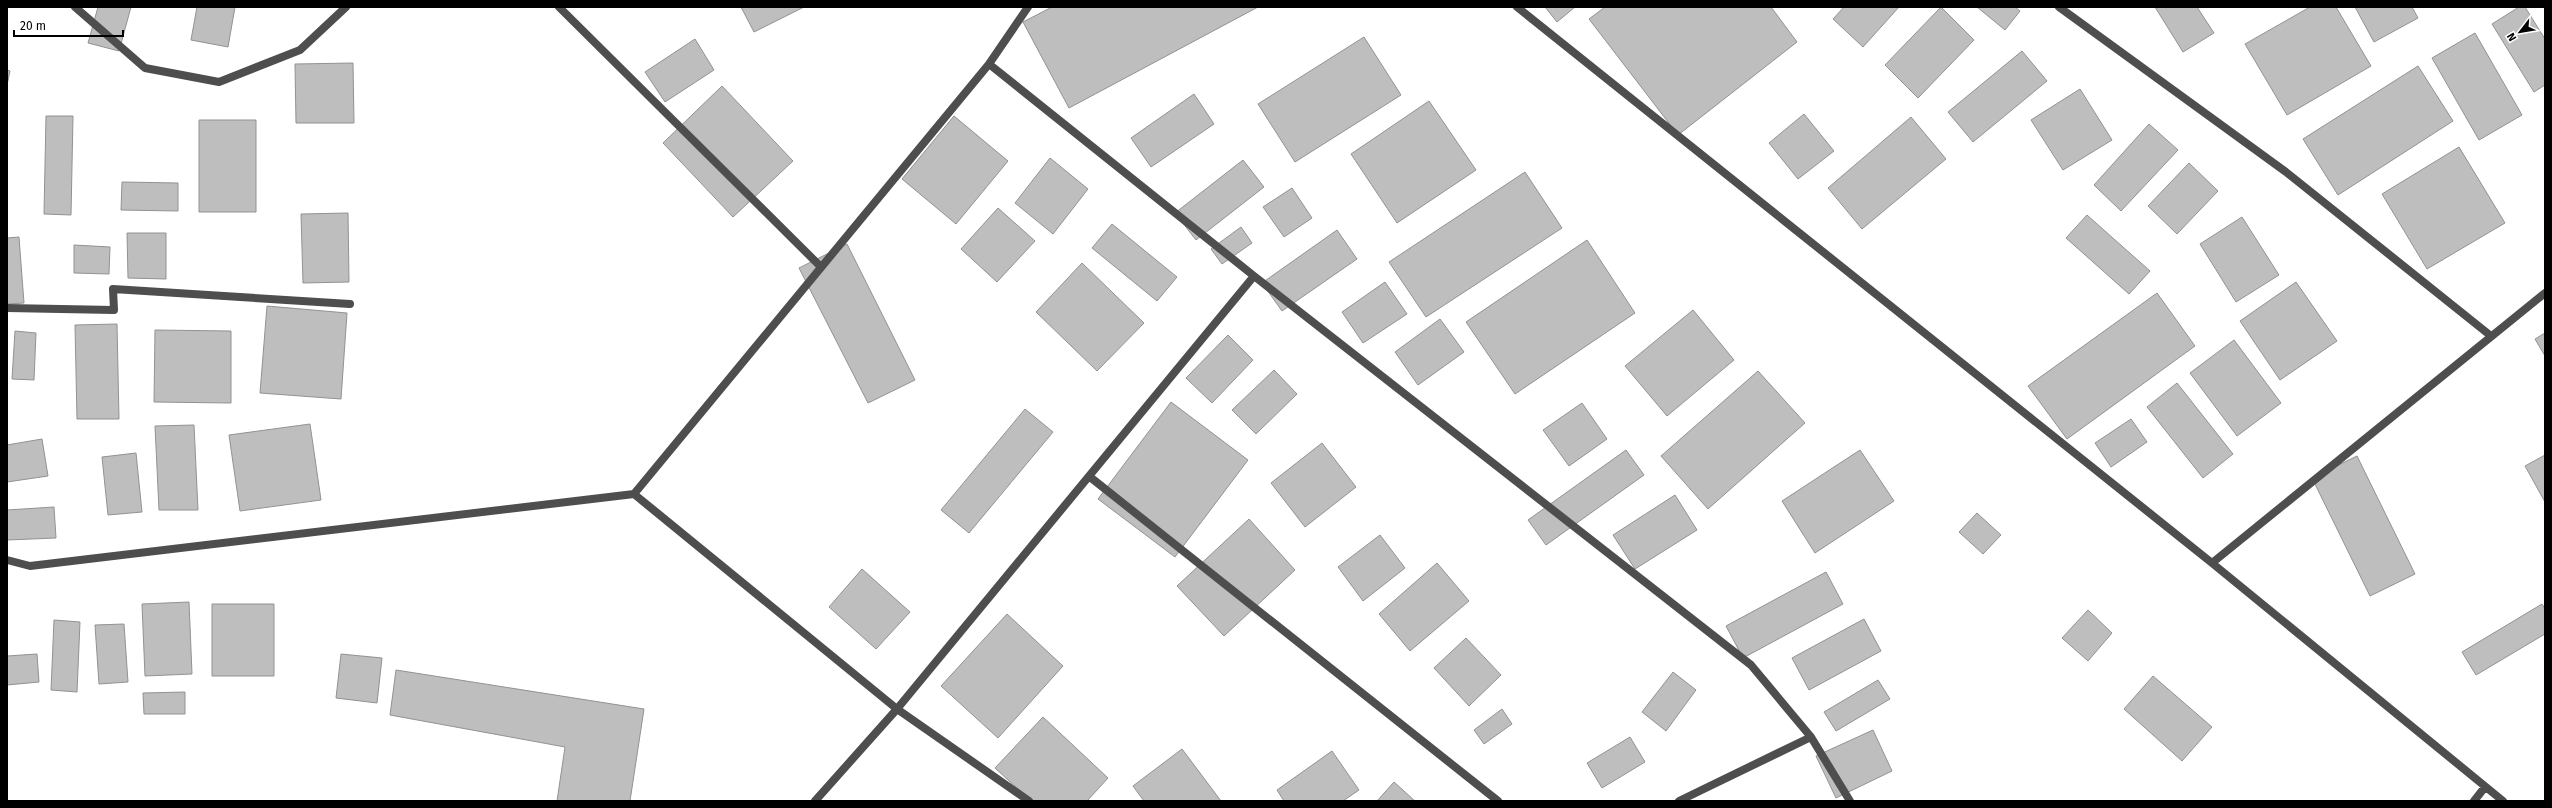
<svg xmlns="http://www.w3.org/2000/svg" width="2552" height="808" font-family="'Fira Sans',sans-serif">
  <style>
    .building { fill: #bebebe; stroke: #929292 }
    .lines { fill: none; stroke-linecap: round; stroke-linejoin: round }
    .minor { stroke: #4e4e4e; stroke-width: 8 }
  </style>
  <rect width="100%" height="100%" fill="#fff"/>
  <path class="building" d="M98,7H131L119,51L88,43Z
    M197,7H235L228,47L191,40Z
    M741,7H804L754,32Z
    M1052,7H1258L1069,108L1023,22Z
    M1545,7H1575L1557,22Z
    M1605,7H1771L1797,42L1678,135L1589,19Z
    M1844,7H1899L1863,47L1833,19Z
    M1941,7L1974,40L1918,98L1885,65Z
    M1977,7H2015L2020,11L2005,30Z
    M2155,7H2197L2214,33L2183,52Z
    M2310,7H2336L2371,66L2287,115L2245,44Z
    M2355,7H2412L2418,18L2374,42Z
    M2519,7H2525L2545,39V85L2534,92L2492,24Z
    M2475,33L2522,115L2479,140L2432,58Z
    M1364,37L1401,95L1295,162L1258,104Z
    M695,39L714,70L665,102L645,72Z
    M2022,51L2047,81L1973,142L1948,112Z
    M353,63L354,123H296L295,64Z
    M2418,66L2453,121L2338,195L2303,139Z
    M7,70L10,71L7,85Z
    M722,86L793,161L733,217L663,143Z
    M2080,89L2112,140L2063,170L2031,120Z
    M1194,94L1214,124L1151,167L1131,138Z
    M1429,101L1476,170L1397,223L1351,154Z
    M1804,114L1834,151L1798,179L1769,143Z
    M46,116H73L71,215L44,214Z
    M954,116L1008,161L956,224L902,179Z
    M1911,117L1946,159L1862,229L1828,188Z
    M199,120H256V212H199Z
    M2149,124L2178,150L2121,211L2094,185Z
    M2459,147L2505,223L2427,269L2382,194Z
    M1050,158L1088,189L1053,234L1015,203Z
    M1243,160L1264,187L1196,240L1175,213Z
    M2189,163L2218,191L2177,234L2148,206Z
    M1525,172L1562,228L1426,317L1389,262Z
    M122,182L178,183V211L121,210Z
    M1292,188L1312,218L1284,237L1263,207Z
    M998,208L1035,241L997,282L961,249Z
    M348,213L349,282L303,283L301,214Z
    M2087,215L2150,271L2129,294L2066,238Z
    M2242,217L2279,275L2236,302L2200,244Z
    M1112,224L1177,277L1157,301L1092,248Z
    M1241,227L1252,243L1222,264L1211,249Z
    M1337,230L1357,259L1282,311L1262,283Z
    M127,233H166V279L128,278Z
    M19,237L24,303L7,304V238Z
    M1587,240L1635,313L1515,394L1466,322Z
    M847,244L915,380L868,403L799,268Z
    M74,245L110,247L109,274L74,273Z
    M1082,263L1144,323L1097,371L1036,312Z
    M1385,282L1407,314L1363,343L1342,312Z
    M2296,282L2337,341L2280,380L2240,321Z
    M2157,293L2195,346L2067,439L2028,386Z
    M267,306L347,313L341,399L260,393Z
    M1693,310L1734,360L1667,416L1625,366Z
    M1440,319L1464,352L1418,385L1395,352Z
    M117,324L119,419H77L75,325Z
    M155,330L231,331V403L154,402Z
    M15,331L36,333L34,380L12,379Z
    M2545,333V356L2535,339Z
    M1228,335L1253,360L1212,403L1186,378Z
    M2234,340L2281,403L2237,436L2190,373Z
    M1274,370L1297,394L1256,434L1232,410Z
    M1758,371L1805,423L1708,509L1661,456Z
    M2177,383L2233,454L2203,478L2147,407Z
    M1171,402L1248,460L1175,557L1098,499Z
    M1582,403L1607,439L1569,466L1543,430Z
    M1025,409L1053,432L969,533L941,510Z
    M2131,419L2147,442L2111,467L2095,443Z
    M310,424L321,500L240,511L229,435Z
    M194,425L198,510H159L155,426Z
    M42,439L48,476L7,482V445Z
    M1322,443L1356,487L1305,527L1271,483Z
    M1626,450L1644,475L1546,545L1528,520Z
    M1860,450L1894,501L1815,553L1782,501Z
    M136,453L142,512L108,515L102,457Z
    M2545,455V502L2525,466Z
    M2357,456L2415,574L2370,596L2312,478Z
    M1675,495L1697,530L1635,569L1613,535Z
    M54,507L56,538L7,540V510Z
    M1977,513L2001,535L1983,554L1959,532Z
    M1249,519L1295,570L1224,636L1177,586Z
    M1380,535L1405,568L1363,601L1338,567Z
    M1437,563L1469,601L1410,651L1379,614Z
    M862,569L910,612L876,649L829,607Z
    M1826,572L1843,604L1743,658L1726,626Z
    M189,602L192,674L145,676L142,604Z
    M212,604H274V676H212Z
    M2542,604L2545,609V634L2476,675L2462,652Z
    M2088,610L2112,633L2088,661L2062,638Z
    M1007,614L1063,666L998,738L941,686Z
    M1864,619L1881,651L1809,690L1792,658Z
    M54,620L80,622L77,692L51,690Z
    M124,624L128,682L99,684L95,625Z
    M1466,638L1501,675L1469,706L1434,668Z
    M37,654L39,682L7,685V656Z
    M341,654L382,658L377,703L336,698Z
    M396,670L644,709L630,801H557L565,747L390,715Z
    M1673,672L1696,690L1666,731L1642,712Z
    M2153,676L2212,727L2182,761L2124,709Z
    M1878,680L1890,699L1836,731L1824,712Z
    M185,692V714H144L143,693Z
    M1502,709L1512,724L1484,744L1474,730Z
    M1043,717L1108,778L1087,801H1031L995,768Z
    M1873,730L1892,771L1836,798L1816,756Z
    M1630,737L1645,762L1602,788L1587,763Z
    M1182,749L1221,801H1144L1133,786Z
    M1332,751L1359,790L1343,801H1284L1277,790Z
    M1394,782L1415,801H1377Z"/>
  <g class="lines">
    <path class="minor" d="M75,7L145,68L219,82L300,50L346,7
      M559,7L820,266
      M1517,7L2212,563L2503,801
      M2059,7L2286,172L2491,336
      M989,64L1254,276L1751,665L1811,737L1850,801
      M7,308L114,310L113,289L350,304
      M1090,477L1498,801
      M634,494L897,709L1029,801
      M7,560L30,566L634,494L989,64L1028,7
      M2212,563L2545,293
      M815,801L897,709L1254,276
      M1679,801L1811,737
      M2474,801L2485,787"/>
  </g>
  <rect width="2552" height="808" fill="none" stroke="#000000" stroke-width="16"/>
  <g transform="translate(2520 32) rotate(239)" stroke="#ffffff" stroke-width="3" paint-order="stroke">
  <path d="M0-3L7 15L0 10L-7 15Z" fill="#000000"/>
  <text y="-6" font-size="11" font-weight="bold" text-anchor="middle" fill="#000000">N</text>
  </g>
  <path d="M14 30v6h109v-6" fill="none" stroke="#000000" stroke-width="2"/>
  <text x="20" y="30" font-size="12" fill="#000000" stroke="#ffffff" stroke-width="3" paint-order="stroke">20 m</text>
</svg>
